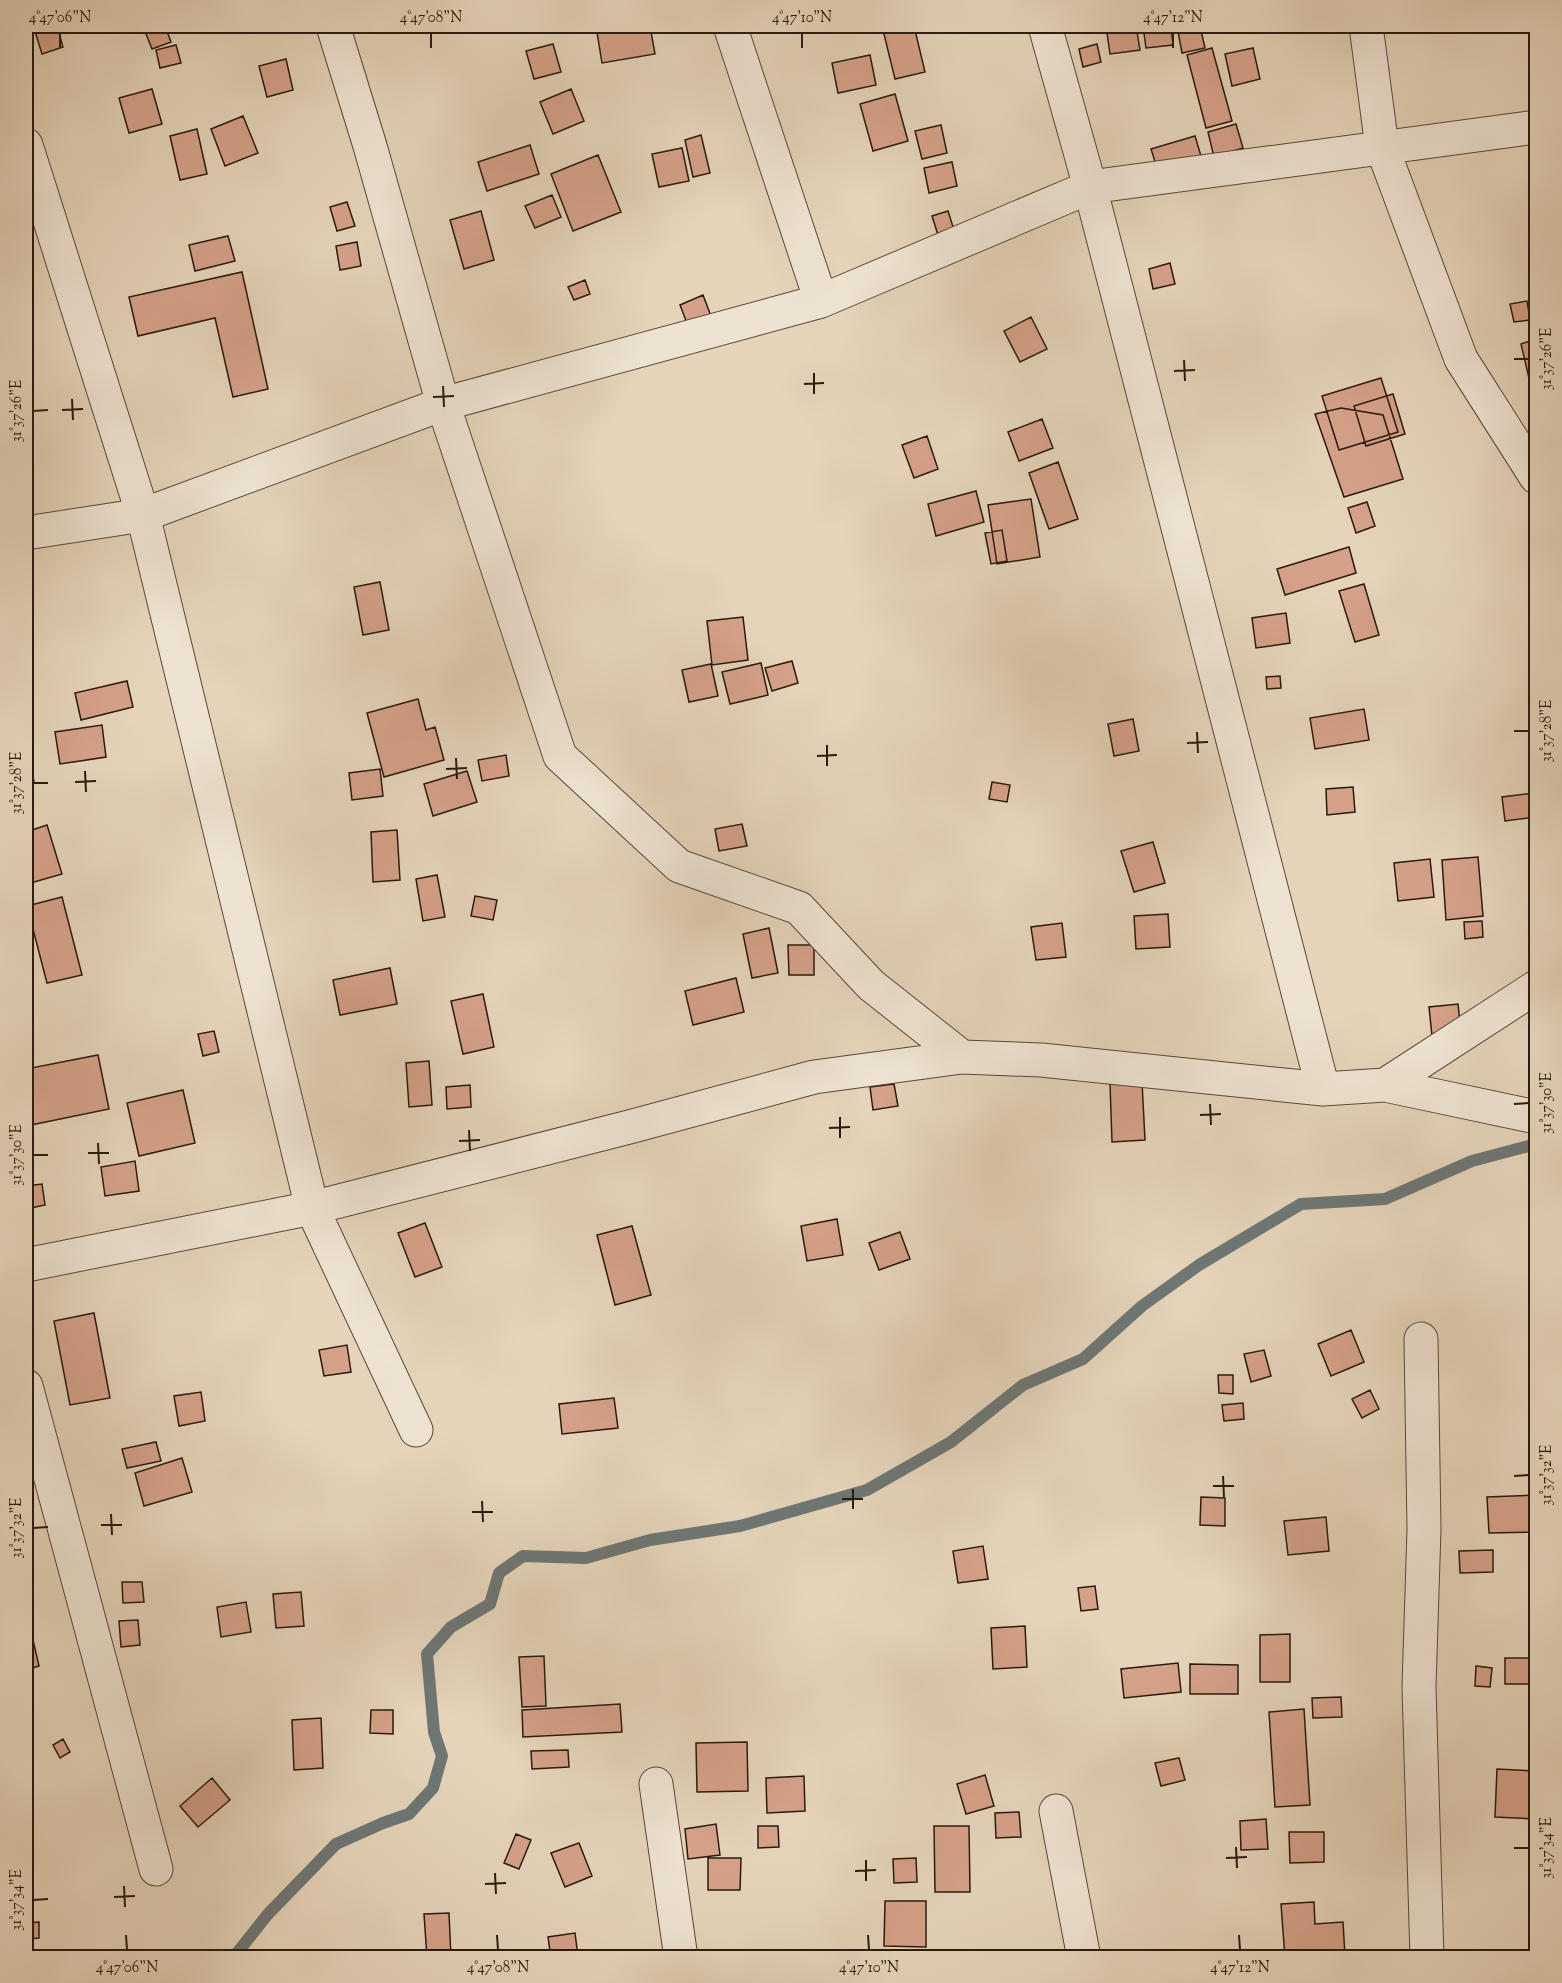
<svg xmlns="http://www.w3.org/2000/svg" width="1562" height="1983" font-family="'Sorts Mill Goudy',serif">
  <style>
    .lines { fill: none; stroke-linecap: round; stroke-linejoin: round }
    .stream { stroke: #6e7775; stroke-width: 12 }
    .building { fill: #d5a189; stroke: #2a1a0d; stroke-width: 1.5 }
    .street-casing { stroke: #594838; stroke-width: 35 }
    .street { stroke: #eee3d2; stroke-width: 33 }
    .ticks { fill: none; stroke: #2a1a0d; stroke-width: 2 }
    .neatline { fill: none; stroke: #2a1a0d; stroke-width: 2 }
    .ticks-label { font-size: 15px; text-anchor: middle; fill: #2a1a0d }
  </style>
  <rect width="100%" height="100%" fill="#e5d4ba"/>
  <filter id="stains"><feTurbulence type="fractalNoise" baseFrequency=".00333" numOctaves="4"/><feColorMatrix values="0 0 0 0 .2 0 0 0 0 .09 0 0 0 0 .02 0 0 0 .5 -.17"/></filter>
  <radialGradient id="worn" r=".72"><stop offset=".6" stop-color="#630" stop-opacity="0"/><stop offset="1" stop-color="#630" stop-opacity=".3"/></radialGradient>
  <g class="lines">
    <path class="stream" d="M233,1958L268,1914L336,1844L383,1823L409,1814L433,1788L442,1756L434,1732L427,1654L451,1627L490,1604L499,1573L523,1556L586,1558L650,1540L740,1526L867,1490L951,1442L1023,1385L1083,1359L1142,1306L1199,1265L1301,1204L1385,1199L1472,1161L1536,1144"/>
  </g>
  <path class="building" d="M43,26H57L63,47L42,54L34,28Z
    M153,26H165L171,42L152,49L144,29Z
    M596,26H650L655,54L602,63Z
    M882,26H914L925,72L895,79Z
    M1106,26H1136L1140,50L1110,54Z
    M1143,26H1171L1173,45L1146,48Z
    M1177,26H1200L1205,48L1182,53Z
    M553,44L561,72L534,79L526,51Z
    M1097,44L1101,62L1083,67L1079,49Z
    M176,45L181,63L160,68L156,50Z
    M1212,48L1232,121L1206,128L1187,55Z
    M1253,48L1260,79L1232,86L1225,54Z
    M870,55L876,85L838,93L832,63Z
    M286,59L293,90L267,97L259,66Z
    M152,89L162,124L129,133L119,98Z
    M571,89L584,121L553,134L540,102Z
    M895,94L908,141L873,151L860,104Z
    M243,116L258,153L225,166L211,129Z
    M1236,124L1243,148L1214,157L1208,132Z
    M941,125L947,153L922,159L915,131Z
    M197,129L207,174L180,180L170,136Z
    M701,135L710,173L693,177L685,140Z
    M1195,136L1201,156L1158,171L1151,149Z
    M530,145L539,174L487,191L478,162Z
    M682,148L689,181L659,187L652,154Z
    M598,155L621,212L573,231L551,174Z
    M952,162L957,186L929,193L924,168Z
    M552,195L561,217L535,228L525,206Z
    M347,202L355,226L337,231L330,207Z
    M481,211L494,260L464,269L450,220Z
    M948,211L954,230L938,235L932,216Z
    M228,236L235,261L195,271L189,245Z
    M357,242L361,266L340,270L336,246Z
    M1170,263L1175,284L1153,289L1149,269Z
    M242,272L268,389L233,397L215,318L138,336L129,297Z
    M585,280L590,294L574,300L568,287Z
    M703,295L711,316L688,326L680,305Z
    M1527,301L1530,320L1514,322L1510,304Z
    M1031,317L1047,349L1020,362L1004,331Z
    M1536,339V376L1529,378L1521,344Z
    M1381,378L1398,432L1339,450L1322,396Z
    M1393,394L1405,434L1366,446L1354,406Z
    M1341,408L1383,415L1403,479L1344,497L1315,414Z
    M1042,419L1053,448L1019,461L1008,432Z
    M927,436L938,469L914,478L902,445Z
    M1058,462L1078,519L1049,529L1029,473Z
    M976,491L984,522L936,536L928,504Z
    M1031,499L1040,557L997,564L988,505Z
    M1367,502L1375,526L1356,533L1348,508Z
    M1002,530L1007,561L991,564L985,533Z
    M1349,547L1356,573L1285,595L1277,569Z
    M380,582L389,630L363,635L354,587Z
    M1364,584L1379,635L1355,642L1339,591Z
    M1286,613L1290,643L1256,648L1252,618Z
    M743,617L748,660L712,665L707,621Z
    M792,661L798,683L772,691L765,668Z
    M761,663L768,695L730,704L722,672Z
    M711,664L718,696L689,702L682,670Z
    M1280,676L1281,688L1267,689L1266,677Z
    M127,681L133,707L81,720L75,693Z
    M418,699L426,730L435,727L444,760L384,777L367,713Z
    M1364,709L1369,740L1315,749L1310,718Z
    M1133,719L1139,751L1114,756L1108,724Z
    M102,725L106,757L60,764L55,732Z
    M26,750L34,781L26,784Z
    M506,755L509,776L482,781L478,760Z
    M380,769L383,796L352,800L349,773Z
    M467,771L477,802L433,816L424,784Z
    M992,782L1010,785L1007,802L989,799Z
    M1353,787L1355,812L1327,815L1326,789Z
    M1535,793L1536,817L1505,821L1502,797Z
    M742,824L747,846L719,851L715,829Z
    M47,825L62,874L27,884L26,832Z
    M397,830L400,880L373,882L371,832Z
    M1153,842L1165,883L1134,892L1121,851Z
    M1478,857L1483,916L1446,920L1442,860Z
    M1430,859L1434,897L1398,901L1394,863Z
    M437,875L445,917L423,921L416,879Z
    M475,896L497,900L493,920L471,916Z
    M62,897L82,975L47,983L27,906Z
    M1168,914L1170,947L1136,949L1134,916Z
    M1482,921L1483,937L1465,939L1464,922Z
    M1062,923L1066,957L1036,960L1031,927Z
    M769,928L778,973L752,978L743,934Z
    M788,945H814V975H789Z
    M390,968L397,1004L340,1015L333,980Z
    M736,978L744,1012L693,1025L685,991Z
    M483,994L494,1047L463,1054L451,1001Z
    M1458,1004L1461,1033L1432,1036L1429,1007Z
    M214,1031L219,1052L203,1056L198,1034Z
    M98,1055L109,1109L26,1126V1069Z
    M429,1061L432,1105L409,1107L406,1063Z
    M1142,1082L1145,1140L1112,1142L1110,1084Z
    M894,1084L898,1106L873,1110L870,1087Z
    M470,1085L471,1107L447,1109L446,1087Z
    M183,1090L195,1143L139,1156L127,1103Z
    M135,1161L139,1191L105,1196L101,1167Z
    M42,1184L45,1205L26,1209V1186Z
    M837,1219L843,1255L807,1261L801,1226Z
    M425,1223L442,1267L415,1277L398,1233Z
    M632,1226L651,1295L615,1305L597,1235Z
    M900,1232L910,1259L879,1270L869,1243Z
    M94,1313L110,1398L70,1405L54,1321Z
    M1351,1330L1364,1362L1331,1376L1318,1344Z
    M347,1345L351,1372L324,1376L319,1350Z
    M1264,1350L1271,1376L1251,1382L1244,1354Z
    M1218,1375H1233V1394L1219,1393Z
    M1370,1390L1379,1409L1362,1418L1352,1399Z
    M201,1392L205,1421L179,1426L174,1396Z
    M614,1398L618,1428L562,1434L559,1404Z
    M1243,1403L1244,1419L1224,1421L1222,1405Z
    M156,1442L161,1461L127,1468L122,1449Z
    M182,1458L192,1492L144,1506L135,1473Z
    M1536,1495V1532L1489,1533L1487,1497Z
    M1201,1497L1225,1498V1526L1200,1525Z
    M1326,1517L1329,1551L1288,1555L1284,1521Z
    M983,1546L988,1579L958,1583L953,1551Z
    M1493,1550V1572L1460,1573L1459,1551Z
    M122,1582H142L144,1602L123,1603Z
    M1095,1586L1098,1609L1081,1611L1078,1588Z
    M301,1592L304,1626L276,1628L273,1594Z
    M246,1602L251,1632L221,1637L217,1607Z
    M138,1620L140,1645L121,1647L119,1621Z
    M1025,1626L1027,1667L993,1669L991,1628Z
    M1290,1634V1682H1260V1635Z
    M33,1640L39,1666L26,1670V1641Z
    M544,1656L546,1706L522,1707L519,1657Z
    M1505,1658H1532V1684H1505Z
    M1178,1663L1181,1692L1124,1698L1121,1669Z
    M1190,1664L1238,1665V1694H1190Z
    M1476,1666L1492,1668L1490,1687L1475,1686Z
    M1341,1697L1342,1717L1313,1718L1312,1698Z
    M620,1704L622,1732L523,1737L522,1710Z
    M1304,1709L1310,1805L1275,1807L1269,1712Z
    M371,1710H393V1734L370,1733Z
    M321,1718L323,1768L294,1770L292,1720Z
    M63,1739L70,1752L60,1758L53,1745Z
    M747,1742L748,1791L697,1792L696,1743Z
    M568,1750L569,1767L532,1769L531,1751Z
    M1179,1758L1185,1780L1161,1786L1155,1763Z
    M1497,1769L1536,1771V1819L1495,1817Z
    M985,1775L994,1806L966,1814L957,1784Z
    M804,1776L805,1811L767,1813L766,1778Z
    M212,1778L230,1800L198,1827L180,1806Z
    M1019,1812L1021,1837L996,1838L995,1813Z
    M1266,1819L1268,1849L1241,1850L1240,1821Z
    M716,1824L720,1855L688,1859L685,1829Z
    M758,1826H778L779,1847L758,1848Z
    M934,1826H969L970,1892H935Z
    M1289,1832H1324V1862L1290,1863Z
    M516,1834L531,1840L519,1869L504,1863Z
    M579,1843L592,1876L565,1887L551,1853Z
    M708,1858H741L740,1890H708Z
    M916,1858L917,1882L894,1883L893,1859Z
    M885,1901H926V1947L884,1946Z
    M1314,1902L1315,1924L1343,1922L1345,1956L1285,1958L1281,1904Z
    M449,1913L451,1958H427L424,1914Z
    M39,1922V1938L26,1939V1923Z
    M575,1933L578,1956L590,1955L591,1958H551L548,1937Z"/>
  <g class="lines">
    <defs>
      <path id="street" d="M333,26L370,146L443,404L560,756L679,866L799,908L871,985L962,1057
        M730,26L821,301
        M1045,26L1090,187L1323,1089
        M1366,26L1382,147L1461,359L1536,477
        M26,145L143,515L312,1208L416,1430
        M26,533L143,515L443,404L821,301L1090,187L1536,127
        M1536,987L1385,1085L1536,1117
        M26,1265L312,1208L633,1126L814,1077L962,1057L1041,1060L1323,1089L1385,1085
        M1421,1339L1424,1529L1419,1687L1427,1958
        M26,1386L156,1869
        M656,1784L681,1958
        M1056,1811L1084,1958"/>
    </defs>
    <use href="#street" class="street-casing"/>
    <use href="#street" class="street"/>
  </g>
  <path class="ticks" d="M60,33V48M431,33V48M802,33V48M1173,33V48M1514,359H1529M1184,360L1185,381M1174,371L1195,370M814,373V394M804,384L824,383M443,386L444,407M433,397L454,396M72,399L73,420M62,410L83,409M33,411L48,410M1514,731H1529M1197,732L1198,753M1187,743L1208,742M827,745V766M817,756L837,755M456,758L457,779M446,769L467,768M85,771L86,792M75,782L96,781M33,783H48M1210,1104L1211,1125M1514,1104L1529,1103M1200,1115L1221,1114M840,1117V1138M829,1128L850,1127M469,1130L470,1151M459,1141L480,1140M98,1143L99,1164M88,1153H109M33,1155H48M1223,1476L1224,1497M1514,1476L1529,1475M1213,1486H1234M853,1489V1509M842,1499H863M482,1501L483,1522M472,1512H493M111,1514L112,1535M101,1525H122M33,1528L48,1527M1236,1847L1237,1868M1514,1848H1529M1226,1858L1247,1857M866,1860V1881M855,1871L876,1870M495,1873L496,1894M485,1884L506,1883M124,1886L125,1907M114,1897L135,1896M33,1900L48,1899M126,1935L127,1950M497,1935L498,1950M868,1935L869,1950M1239,1935L1240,1950"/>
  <rect width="1562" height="1983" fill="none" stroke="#e5d4ba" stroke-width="66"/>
  <rect x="33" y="33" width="1496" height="1917" class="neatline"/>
  <g class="ticks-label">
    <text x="60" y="22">4°47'06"N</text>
    <text x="431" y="22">4°47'08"N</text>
    <text x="802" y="22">4°47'10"N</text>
    <text x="1173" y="22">4°47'12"N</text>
    <text transform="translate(1546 359) rotate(-90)" y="5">31°37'26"E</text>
    <text transform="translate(16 411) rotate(-90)" y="5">31°37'26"E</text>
    <text transform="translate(1546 731) rotate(-90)" y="5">31°37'28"E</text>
    <text transform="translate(16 783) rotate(-90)" y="5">31°37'28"E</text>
    <text transform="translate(1546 1103) rotate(-90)" y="5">31°37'30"E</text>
    <text transform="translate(16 1155) rotate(-90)" y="5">31°37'30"E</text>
    <text transform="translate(1546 1475) rotate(-90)" y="5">31°37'32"E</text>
    <text transform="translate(16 1528) rotate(-90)" y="5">31°37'32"E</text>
    <text transform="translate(1546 1848) rotate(-90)" y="5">31°37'34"E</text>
    <text transform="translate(16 1900) rotate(-90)" y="5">31°37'34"E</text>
    <text x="127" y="1972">4°47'06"N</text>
    <text x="498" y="1972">4°47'08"N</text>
    <text x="869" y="1972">4°47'10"N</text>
    <text x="1240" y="1972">4°47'12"N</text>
  </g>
  <rect width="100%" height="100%" filter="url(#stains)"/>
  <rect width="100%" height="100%" fill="url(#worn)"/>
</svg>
